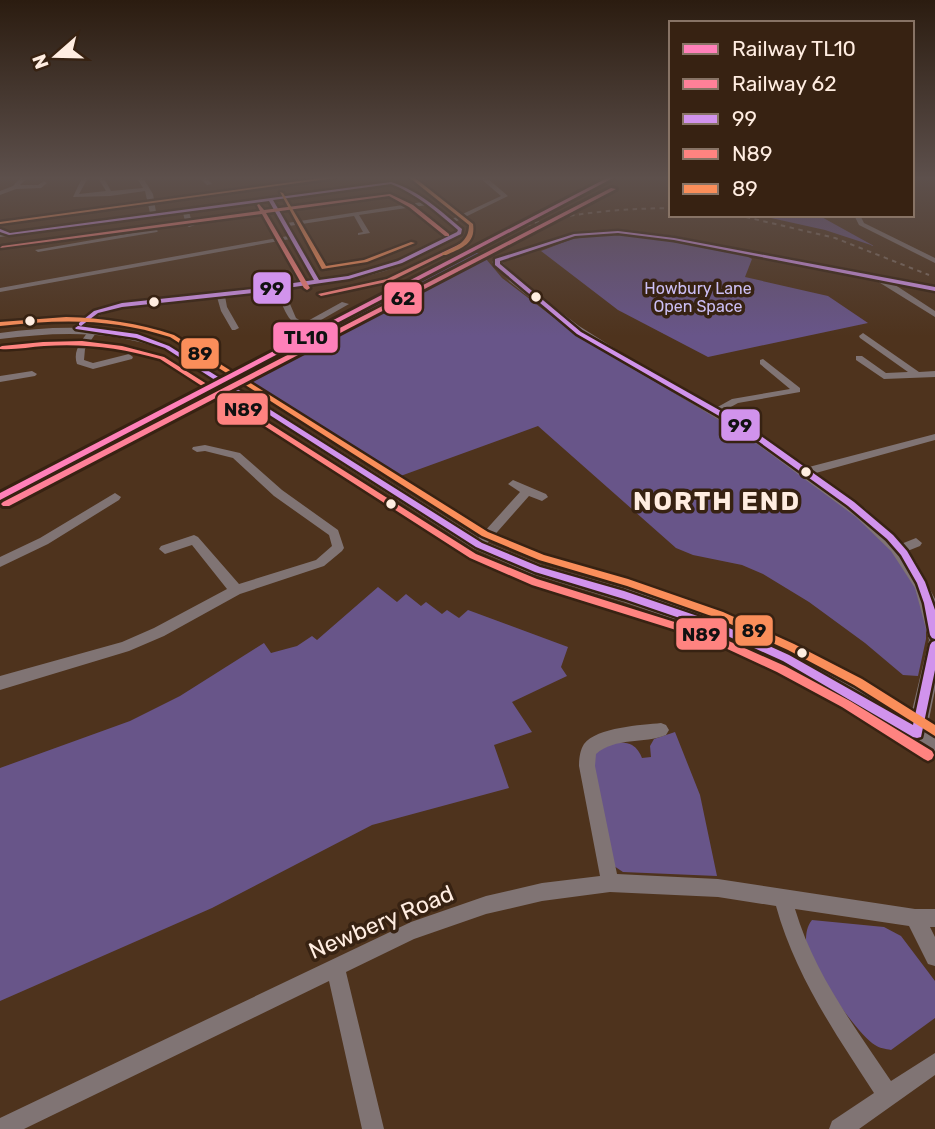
<svg xmlns="http://www.w3.org/2000/svg" width="935" height="1129" font-family="Rubik,sans-serif">
  <style>
    .green { fill: #685589 }
    .lines { fill: none; stroke-linecap: round; stroke-linejoin: round }
    .minor { fill: #807474; fill-rule: evenodd }
    .tertiary { fill: #807474; fill-rule: evenodd }
    .rail { stroke: #7e6c61; stroke-width: 2; stroke-dasharray: 4.5 4.5; stroke-linecap: butt }
    .bus-1-casing { stroke: #372212; stroke-width: 5 }
    .bus-2-casing { stroke: #372212; stroke-width: 5 }
    .bus-3-casing { stroke: #372212; stroke-width: 5 }
    .bus-1 { fill: #d193ec; fill-rule: evenodd }
    .bus-2 { fill: #ff8380; fill-rule: evenodd }
    .bus-3 { fill: #fa8e5a; fill-rule: evenodd }
    .rail-1-casing { stroke: #372212; stroke-width: 6 }
    .rail-2-casing { stroke: #372212; stroke-width: 6 }
    .rail-1 { fill: #ff80b9; fill-rule: evenodd }
    .rail-2 { fill: #ff8098; fill-rule: evenodd }
    .bus-dot { fill: #ffede1; stroke: #372212; stroke-width: 2.5 }
    .labels { text-anchor: middle; dominant-baseline: central; stroke-width: 7; stroke-linejoin: round; paint-order: stroke }
    .far-park-label { font-size: 16px; fill: #ccbff4; stroke: #372212 }
    .near-street-label { font-size: 23px; fill: #ffede1; stroke: #372212 }
    .district-label { font-size: 26px; font-weight: bold; letter-spacing: 2px; fill: #ffede1; stroke: #372212 }
    .line-badge { stroke: #372212; stroke-width: 2.5 }
    .pale-badge-label { font-size: 19px; text-anchor: middle; font-weight: bold; fill: #111 }
  </style>
  <rect width="100%" height="100%" fill="#4e331d"/>
  <path class="green" d="M758,215H818L874,246L825,230Z
    M610,234L658,239L747,256L752,259L745,277L828,296L868,323L708,357L618,310L541,251L572,239Z
    M476,253H481L502,278L578,336L762,445L878,530L915,583L926,618V639L918,676L903,675L865,643L809,602L763,574L742,565L693,555L676,548L538,426L395,478L237,382L319,335Z
    M378,587L397,602L406,594L421,606L426,602L442,614L447,610L459,618L468,610L568,647L561,667L567,676L512,702L532,732L494,745L509,788L372,825L212,908L0,1001V768L130,721L180,696L264,643L271,653L297,646L312,636L317,640Z
    M675,732L700,795L717,876L623,872L614,866C608,837 590,782 595,755C598,744 623,739 632,745C637,748 640,753 642,758L651,757L650,746L654,739Z
    M812,920L884,927L901,936L935,981V1018L891,1050C886,1049 879,1048 875,1045C856,1034 808,962 806,941C806,933 807,926 812,920Z"/>
  <g class="lines">
    <path class="minor" d="M20,178H27L20,185H38L44,181L47,183L41,188L16,189L0,195V191L13,186Z
      M82,178H88L79,194L106,191L98,178H104L111,191L143,188L137,178H143L153,194L156,212L391,181C414,188 434,203 452,219L501,196L480,178H487L508,196L455,222L463,231V233C438,247 412,262 385,271C352,281 318,286 284,290L296,318L304,323L342,302L349,304L307,328C288,327 283,306 277,291L225,296L227,307L239,328L235,330H232L221,311L217,297L116,309L95,317L78,330L74,328L85,317L95,311L122,303L314,282L290,239L0,292V288L288,236L268,201L189,212L192,222L198,221L201,223L189,227L186,225L183,213L0,237V233L150,213L145,191L110,196L73,197ZM391,185L405,191L422,202L287,223L274,200ZM427,205L457,232C409,258 375,271 321,281L289,226L354,216L363,232L358,233V235L370,233L359,215Z
      M200,178H207L212,184L207,185Z
      M854,215H860L864,223L935,258V263L859,225Z
      M155,229L158,231L157,232L38,252L35,250Z
      M877,277H883L935,311V317L877,281Z
      M91,328L98,330L85,349L84,360L93,363L129,354L133,357L132,359L93,369L77,364C72,350 83,339 91,328Z
      M863,333L919,372L935,371V377L884,379L856,360V356H862L886,373L908,372L860,338L859,336Z
      M763,359L800,388V392L738,403L720,413H714V409L732,399L790,389L760,364V360Z
      M32,371L37,374L35,376L0,382V376Z
      M935,434V440L805,476L800,472L805,468Z
      M205,445L240,453L282,490L338,530L344,548L342,551L324,566L240,594L164,636L129,651L0,690V676L122,642L154,628L227,589L192,545L165,554L159,549L161,546L194,535L198,537L239,584L316,560L332,546L329,535L274,496L233,458L205,451L197,452L192,449L193,447Z
      M513,480L546,494L548,497L542,501L529,496L483,548H475L473,545L475,542L520,492L508,484Z
      M115,493L121,497L119,500L48,544L0,567V557L40,538Z
      M916,538L922,543L920,546L900,554L896,552L894,549L896,546Z
      M661,723L666,725L669,730L666,735C644,744 615,737 596,754L595,766L617,874L718,879L915,909H935V927H930L935,937V966L928,964L909,926L795,909C814,973 854,1026 891,1081L935,1053V1075L859,1129H829L832,1121L874,1093C835,1033 795,975 776,906L718,897L610,892L542,901L486,914L414,939L346,972L384,1129H362L329,981L24,1129H0V1118L411,922L486,896L542,883L600,876L579,766C579,759 580,750 584,744C597,727 642,725 661,723Z"/>
    <path class="tertiary" d="M618,229L674,236L935,286V292L674,242L618,235L575,238L502,262L521,282L579,326L625,355L734,416L774,443L866,509L902,543L916,562L935,599V690L927,729L935,734V755L845,699L780,664L709,631L623,602L532,574L474,549L163,349C109,330 57,332 0,339V333C60,325 114,324 171,345L484,541L542,565L624,588L721,621L792,652L859,687L910,719L929,640L915,588L891,551L856,517L752,440L572,331L510,282L492,262L497,257L574,232Z"/>
    <path class="rail" d="M737,215L835,238L929,275
      M492,237C550,214 609,209 671,208"/>
    <defs>
      <path id="bus-1" d="M391,182C419,191 440,210 462,229L461,234L402,263L349,279L253,293L122,307L98,313L81,326L79,325V323L94,311L122,303L253,289L314,280L269,201L9,235L0,232V229L10,233ZM391,184C417,194 437,212 458,230L457,232L398,261L348,276L319,280L273,200Z
        M618,231L674,238L935,287V291L674,240L618,233L575,236L500,261V264L581,332L744,424L854,502L893,535L907,551L925,582L935,610V639L932,638L930,635L924,603L917,583L901,555L887,539L848,506L740,428L577,334L495,265V259L574,234Z
        M78,326L137,334L169,346L482,543L540,567L624,591L718,623L789,655L913,725L930,645L932,642L935,641V670L921,737L917,738L913,737L783,661L712,629L624,599L535,572L476,547L165,348L136,338L76,329L75,328Z"/>
      <path id="bus-2" d="M390,194L413,205L449,234V236H445L409,207L389,196L266,213L310,288L307,290L304,288L262,214L0,248L2,246L260,211L257,205L259,204L264,210Z
        M462,243L466,244L391,281L321,296L318,294L387,279Z
        M82,341L122,346L164,357L476,554L537,579L713,634L785,666L850,701L932,751L934,755L932,759L928,761L924,759L842,707L777,672L708,640L532,585L470,558L160,359C122,348 84,343 44,346C30,347 15,350 0,349V347L2,346L43,342Z"/>
      <path id="bus-3" d="M321,178H335L0,224V222Z
        M410,178H415L473,224C476,244 461,248 446,255H442V253C456,247 469,242 469,225Z
        M280,192L283,193L326,266L364,260L411,242L415,243L367,262L322,269Z
        M66,317C103,318 138,323 174,335L488,532L544,555L628,579L723,612L794,644L862,679L935,725V736L854,685L788,650L717,618L627,586L539,560L482,536L170,337C112,318 60,319 0,326V322Z"/>
    </defs>
    <use href="#bus-1" class="bus-1-casing"/>
    <use href="#bus-2" class="bus-2-casing"/>
    <use href="#bus-3" class="bus-3-casing"/>
    <use href="#bus-1" class="bus-1"/>
    <use href="#bus-2" class="bus-2"/>
    <use href="#bus-3" class="bus-3"/>
    <defs>
      <path id="rail-1" d="M607,178H613L0,500V493Z"/>
      <path id="rail-2" d="M611,188L616,189L9,506H3L1,504L3,502Z"/>
    </defs>
    <use href="#rail-1" class="rail-1-casing"/>
    <use href="#rail-2" class="rail-2-casing"/>
    <use href="#rail-1" class="rail-1"/>
    <use href="#rail-2" class="rail-2"/>
  </g>
  <linearGradient id="sky" x2="0" y2="1"><stop stop-color="#2b1c10"/><stop offset="0.53" stop-color="#5d504c"/><stop offset="1" stop-color="#5d504c" stop-opacity="0"/></linearGradient>
  <rect width="935" height="336" fill="url(#sky)"/>
  <g class="bus-dot">
    <circle cx="536" cy="297" r="6"/>
    <circle cx="154" cy="302" r="6"/>
    <circle cx="30" cy="321" r="6"/>
    <circle cx="806" cy="472" r="6"/>
    <circle cx="391" cy="504" r="6"/>
    <circle cx="802" cy="653" r="6"/>
  </g>
  <g class="labels">
    <g class="far-park-label">
      <text x="698" y="288">Howbury Lane<tspan x="698" dy="18">Open Space</tspan></text>
    </g>
    <g class="near-street-label">
      <text transform="translate(381 922) rotate(-23)">Newbery Road</text>
    </g>
    <g class="district-label">
      <text x="717" y="501">NORTH END</text>
    </g>
  </g>
  <g class="line-badge">
    <rect x="252" y="271" width="40" height="34" rx="7" fill="#d193ec"/>
    <rect x="383" y="281" width="40" height="34" rx="7" fill="#ff8098"/>
    <rect x="272" y="321" width="67" height="33" rx="7" fill="#ff80b9"/>
    <rect x="180" y="337" width="40" height="33" rx="7" fill="#fa8e5a"/>
    <rect x="216" y="392" width="53" height="34" rx="7" fill="#ff8380"/>
    <rect x="720" y="408" width="41" height="34" rx="7" fill="#d193ec"/>
    <rect x="734" y="614" width="40" height="33" rx="7" fill="#fa8e5a"/>
    <rect x="675" y="617" width="53" height="34" rx="7" fill="#ff8380"/>
  </g>
  <g class="pale-badge-label">
    <text x="272" y="295">99</text>
    <text x="403" y="305">62</text>
    <text x="306" y="344">TL10</text>
    <text x="200" y="360">89</text>
    <text x="243" y="416">N89</text>
    <text x="740" y="432">99</text>
    <text x="754" y="637">89</text>
    <text x="701" y="641">N89</text>
  </g>
  <rect x="669" y="21" width="245" height="196" fill="#372212" stroke="#877365" stroke-width="2"/>
  <rect x="683" y="44" width="35" height="10" fill="#ff80b9" stroke="#877365" stroke-width="2"/>
  <text x="732" y="56" font-size="21" fill="#ffede1">Railway TL10</text>
  <rect x="683" y="79" width="35" height="10" fill="#ff8098" stroke="#877365" stroke-width="2"/>
  <text x="732" y="91" font-size="21" fill="#ffede1">Railway 62</text>
  <rect x="683" y="114" width="35" height="10" fill="#d193ec" stroke="#877365" stroke-width="2"/>
  <text x="732" y="126" font-size="21" fill="#ffede1">99</text>
  <rect x="683" y="149" width="35" height="10" fill="#ff8380" stroke="#877365" stroke-width="2"/>
  <text x="732" y="161" font-size="21" fill="#ffede1">N89</text>
  <rect x="683" y="184" width="35" height="10" fill="#fa8e5a" stroke="#877365" stroke-width="2"/>
  <text x="732" y="196" font-size="21" fill="#ffede1">89</text>
  <g transform="translate(56 56) rotate(250)" stroke="#372212" stroke-width="5" paint-order="stroke">
  <path d="M0-5L12 26L0 18L-12 26Z" fill="#ffede1"/>
  <text y="-10" font-size="19" font-weight="bold" text-anchor="middle" fill="#ffede1">N</text>
  </g>
</svg>
